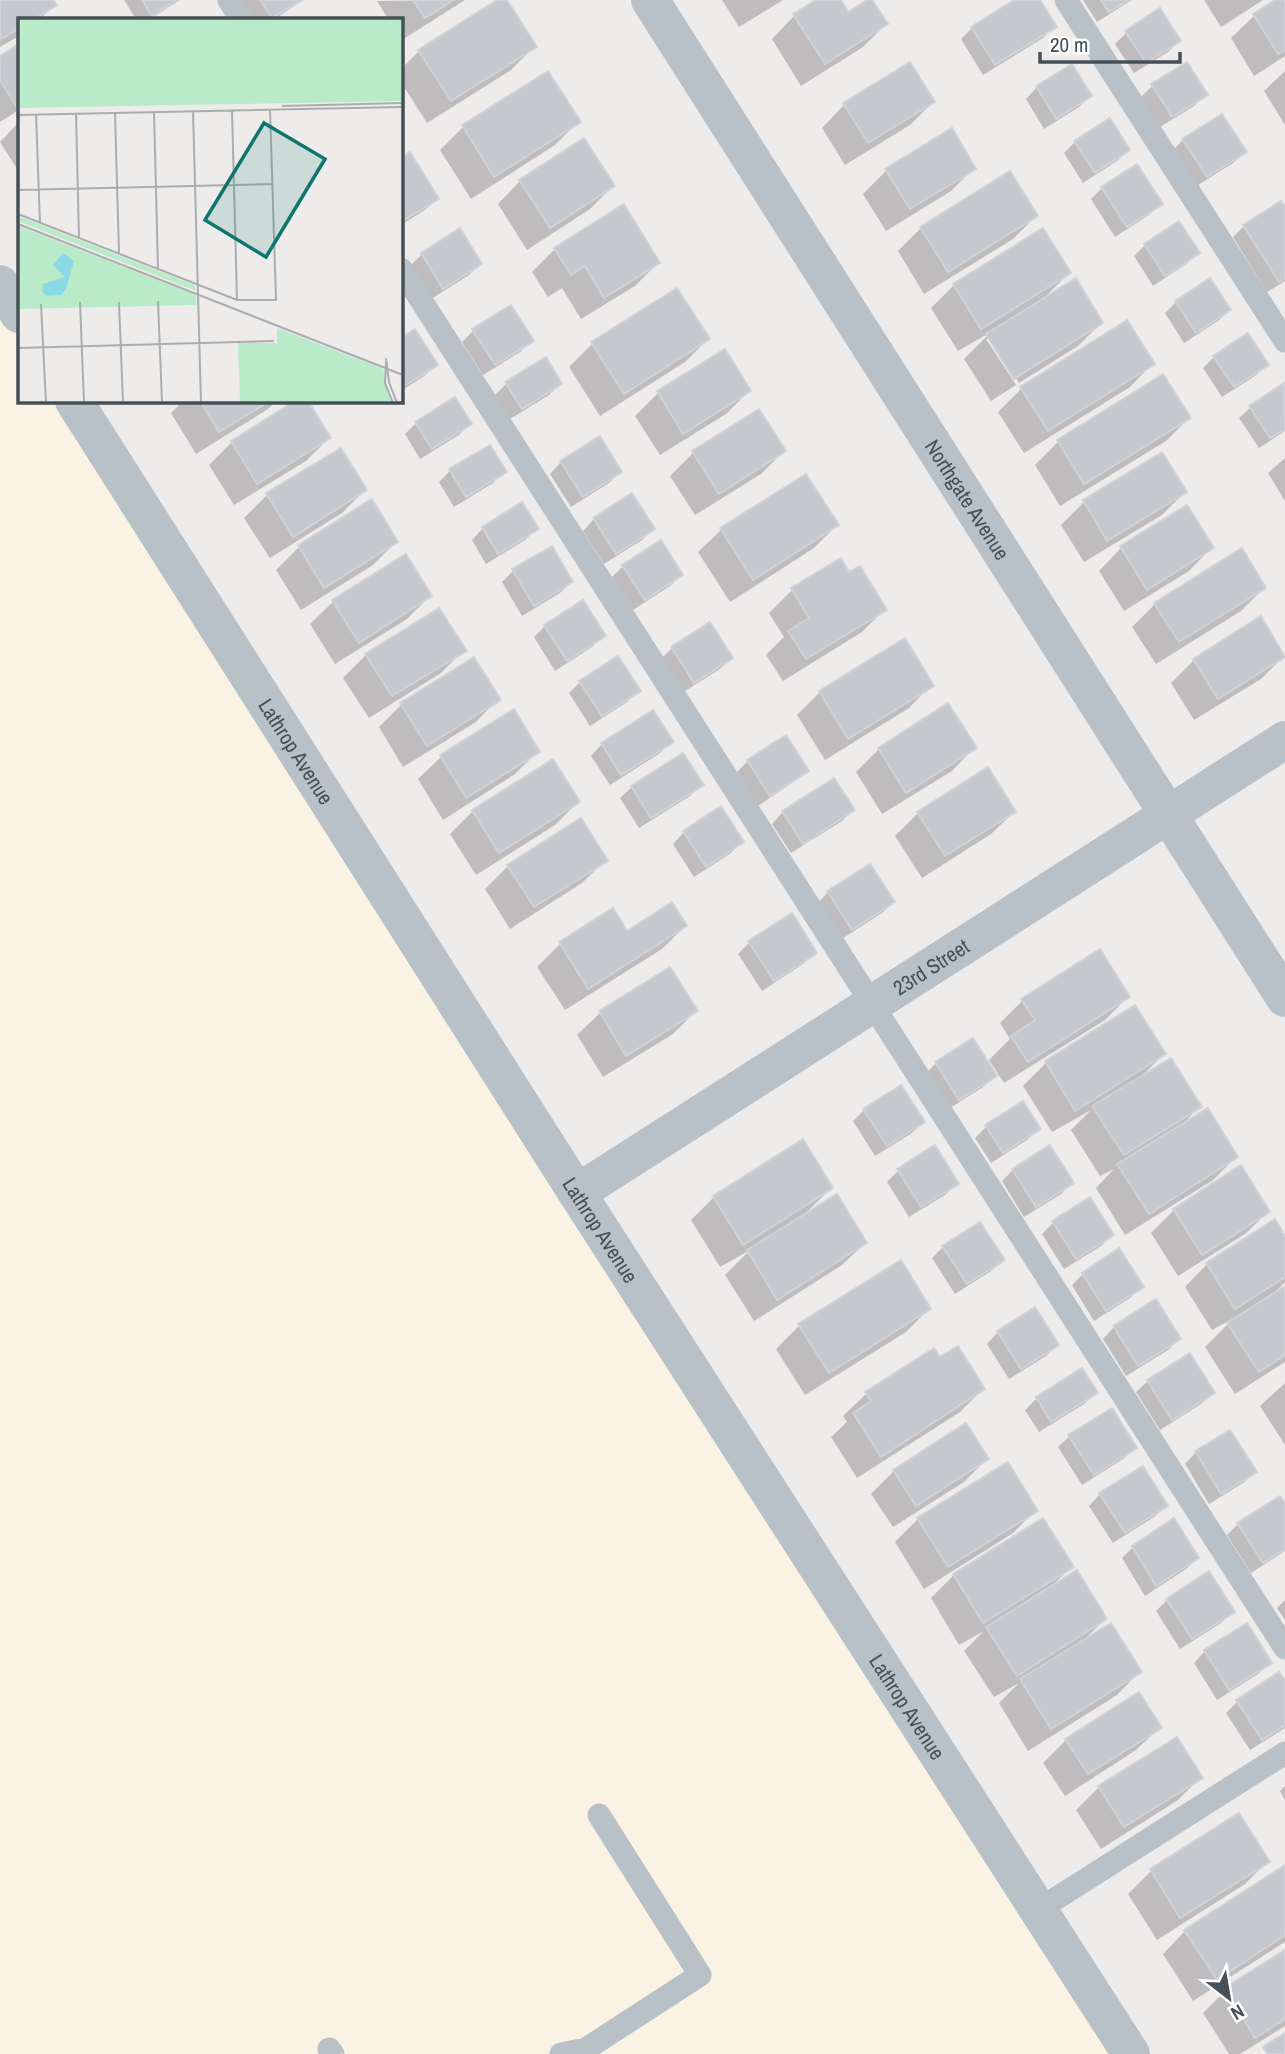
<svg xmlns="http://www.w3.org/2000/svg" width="1285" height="2054" font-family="'Archivo Narrow',sans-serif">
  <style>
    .commercial { fill: #faf2e3 }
    .shadow { fill: #0003 }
    .building { fill: #c5c9ce; stroke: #cfd2d7; stroke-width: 2 }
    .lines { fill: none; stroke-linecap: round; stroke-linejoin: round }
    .lane { stroke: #b7c1c7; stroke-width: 23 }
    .street { stroke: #b7c1c7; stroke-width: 38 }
    .labels { text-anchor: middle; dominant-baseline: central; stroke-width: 5; stroke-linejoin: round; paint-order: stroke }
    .street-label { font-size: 21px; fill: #455057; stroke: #fff }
    .inset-road { fill: none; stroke: #aaadb0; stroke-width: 2 }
    .view { fill: #0f766e; fill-opacity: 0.15; stroke: #0f766e; stroke-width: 3.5 }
    .inset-edge { fill: none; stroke: #455057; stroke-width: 3.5 }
  </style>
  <rect width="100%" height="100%" fill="#eeebeb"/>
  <path class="commercial" d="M0,309L19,340V401H58L1109,2054H0Z"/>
  <path class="shadow" d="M0,0H51L54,5L40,19H19V36L0,47Z
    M124,0H180L150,19H136Z
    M242,0H303L275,19H254Z
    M465,0L402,40L401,19H388L377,1Z
    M500,0H505L534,47L511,70L427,123L401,82V69L419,51Z
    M722,0H783L739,27Z
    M820,0H839L848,14L870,0L886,24L863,47L801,86L772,39L794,16Z
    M1018,0H1038L1054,27L1043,38L983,75L961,39L972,28Z
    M1083,0H1132L1097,22Z
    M1204,0H1263L1221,27Z
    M1279,0H1285V56L1254,76L1231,38L1254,16Z
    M1126,33L1179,41L1168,52L1134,73L1115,44Z
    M19,46V110L0,122V58Z
    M1186,64L1205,94L1194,106L1160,127L1141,97L1152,86Z
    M1285,71V125L1264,91Z
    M547,73L578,122L555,145L471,199L440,150L463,127Z
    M1037,87L1090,96L1079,107L1044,129L1026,99Z
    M933,102L910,125L845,165L822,128L844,105Z
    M19,122V172L0,142Z
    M1183,140L1245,152L1233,163L1195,187L1172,151Z
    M1075,142L1128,150L1117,161L1083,183L1064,153Z
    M409,155L437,198L425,210L401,225V160Z
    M974,168L951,191L886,231L863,194L886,171Z
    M1009,174L1036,216L1013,239L924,294L898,251L921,228Z
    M520,181L613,186L590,209L527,250L498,204Z
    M1102,188L1160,203L1149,215L1115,237L1091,199Z
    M1285,210V281L1267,292L1233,237L1244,226Z
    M1042,230L1069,273L1042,300L1101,323L1078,346L1019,383L991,339H986L1016,385L991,401L964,359L991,332L958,351L931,308L954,285Z
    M1145,245L1198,253L1186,264L1153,286L1134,256Z
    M555,249L658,263L635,286L581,319L562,288L548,297L532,272Z
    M422,254L480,264L469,275L431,299L411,265Z
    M1176,302L1229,310L1218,321L1184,343L1165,313Z
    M510,307L531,341L520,352L483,375L462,342L473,331Z
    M414,332L436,365L424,376L401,391V340Z
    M708,339L685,362L600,416L569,367L592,344Z
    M724,351L749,391L726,414L660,455L635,416L658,393Z
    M1214,357L1267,365L1255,376L1222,397L1203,368Z
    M545,360L560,384L549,395L510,419L495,395L506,384Z
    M1152,364L1130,387L1024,453L998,412L1021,389Z
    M1163,376L1189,418L1166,441L1060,506L1035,465L1058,442Z
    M1284,385L1285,431L1259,448L1239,418L1251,407Z
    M183,401H276L268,409L196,454L171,413Z
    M298,401H306L329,438L306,461L234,505L209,465L232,442Z
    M759,411L784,451L761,474L695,515L670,476L693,453Z
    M416,423H470L459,435L420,459L405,434Z
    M1161,454L1185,492L1162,515L1084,562L1061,525L1084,502Z
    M1285,458V501L1268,473Z
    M561,462L620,472L609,483L571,507L550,474Z
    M450,471H504L493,483L454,507L439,482Z
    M806,476L837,525L814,548L730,602L698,552L721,530Z
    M365,490L342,513L270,558L244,518L267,495Z
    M594,519L653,529L642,540L604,564L583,531Z
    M483,528L537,529L525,540L486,564L472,540Z
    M396,542L373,565L301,610L276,570L299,547Z
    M1121,548H1211L1189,571L1124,611L1099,571Z
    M405,556L430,596L407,619L335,664L310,624L333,602Z
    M623,566L681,575L670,586L633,610L612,577Z
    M513,571L571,582L560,593L522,616L502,582Z
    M849,575L885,609L862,632L783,681L766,655L784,637L769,613L792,590Z
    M1264,588L1241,611L1156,664L1132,627L1155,604Z
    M1260,619L1284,656L1261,679L1194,720L1171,683L1194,660Z
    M545,626L603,635L592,647L555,671L534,637Z
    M672,648L731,658L720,669L682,693L661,659Z
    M464,650L441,673L369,718L343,678L366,655Z
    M580,682L638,691L627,702L590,726L569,693Z
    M931,685L909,708L825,760L797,715L820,692Z
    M498,699L476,722L403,767L379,727L401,705Z
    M948,705L974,748L952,771L882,814L856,772L879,749Z
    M513,711L538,751L515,774L443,820L418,779L441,757Z
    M671,742L660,753L610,785L591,756L602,744Z
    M682,755L701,785L690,796L639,828L620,798L632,787Z
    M748,761L807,770L795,781L758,806L737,772Z
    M578,802L555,825L476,875L450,834L473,811Z
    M721,808L742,841L731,853L694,877L673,844L684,832Z
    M853,810L842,821L791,853L772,824L783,812Z
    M1014,812L991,834L922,878L895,836L918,813Z
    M605,861L582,883L510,929L485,889L508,866Z
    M828,892L893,902L882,913L840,940L817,904Z
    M612,910L627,933L685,926L662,949L565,1010L537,967L560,944Z
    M749,943L815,953L803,964L762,991L738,954Z
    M1128,997L1105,1020L1004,1083L989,1060L1010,1039L1000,1023L1023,1000Z
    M1135,1008L1164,1054L1142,1076L1200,1106L1183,1124L1236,1157L1213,1180L1125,1235L1096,1188L1114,1169L1100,1176L1071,1130L1091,1110L1052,1132L1023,1086L1046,1063Z
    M696,1011L673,1034L603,1077L577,1035L600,1013Z
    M936,1063L995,1076L983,1087L947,1110L925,1074Z
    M1023,1103L1039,1128L1027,1140L991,1163L975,1138L986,1127Z
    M864,1110L923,1122L912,1133L875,1156L853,1121Z
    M802,1142L831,1188L806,1213L865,1243L842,1265L754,1321L725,1275L750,1250L720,1267L691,1220L714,1197Z
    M934,1147L956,1183L945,1195L909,1217L887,1182L898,1171Z
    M1240,1168L1268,1212L1245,1234L1178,1276L1151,1233L1174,1210Z
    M1013,1170L1072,1182L1061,1194L1024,1217L1002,1181Z
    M1053,1223L1112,1235L1101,1246L1064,1269L1042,1234Z
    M1285,1239V1282L1274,1293L1285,1288V1362L1235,1394L1205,1347L1234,1318L1212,1330L1185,1287L1207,1264Z
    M943,1247L1003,1260L991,1271L955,1294L932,1258Z
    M900,1262L929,1309L906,1332L805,1395L776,1349L799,1326Z
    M1083,1274L1142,1286L1130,1298L1094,1321L1072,1285Z
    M1034,1310L1057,1345L1046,1356L1009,1379L987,1344L998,1332Z
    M1114,1327L1179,1339L1168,1350L1126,1376L1103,1339Z
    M933,1350L939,1360L983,1389L960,1412L857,1478L831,1437L847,1422L843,1416L866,1394Z
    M1189,1355L1212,1393L1201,1404L1160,1430L1136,1392L1148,1381Z
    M1082,1370L1096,1393L1084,1404L1039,1432L1025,1410L1037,1398Z
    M1285,1383V1445L1260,1406Z
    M966,1426L987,1459L964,1482L893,1527L871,1494L894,1471Z
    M1070,1436L1135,1448L1123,1459L1082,1485L1058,1447Z
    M1196,1452L1255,1472L1243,1483L1209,1504L1185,1464Z
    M1100,1494L1166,1506L1154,1517L1113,1543L1089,1506Z
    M1285,1506V1551L1251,1573L1227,1535L1238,1524Z
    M1036,1510L1013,1533L924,1589L895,1542L918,1519Z
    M1042,1520L1071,1567L1054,1584L1105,1619L1083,1641L1139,1672L1117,1695L1028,1751L999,1703L1019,1683L994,1697L964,1651L984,1631L959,1645L931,1598L954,1575Z
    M1133,1547L1197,1558L1186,1569L1145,1596L1122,1558Z
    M1167,1600L1233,1611L1221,1623L1180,1649L1156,1611Z
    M1285,1600V1620L1277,1608Z
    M1205,1651L1270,1663L1258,1674L1217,1700L1194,1663Z
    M1285,1685V1728L1250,1750L1226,1713L1238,1701Z
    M1159,1728L1136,1750L1065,1796L1043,1763L1066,1740Z
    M1201,1777L1178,1800L1101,1849L1076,1810L1099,1787Z
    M1285,1786V1800L1280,1791Z
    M1239,1815L1268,1861L1245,1884L1157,1940L1128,1894L1151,1871Z
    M1285,1867V1942L1193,2001L1163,1954L1185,1931Z
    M1285,1952V2026L1240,2054H1229L1203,2013L1226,1990Z"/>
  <path class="building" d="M0,0H53L57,5L34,19H19V28L0,40Z
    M142,0H177L152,16Z
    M260,0H302L272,18Z
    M413,0H454L425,18Z
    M497,0H507L537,47L451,101L418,50Z
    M816,0H841L848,12L867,0H872L888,24L825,64L793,14Z
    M1014,0H1040L1057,27L995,65L971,27Z
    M1101,0H1129L1109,12Z
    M1275,0H1285V50L1278,54L1253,14Z
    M1160,8L1181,41L1146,63L1125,31Z
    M19,44V103L16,106L0,80V56Z
    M910,62L935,102L868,143L843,103Z
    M1187,62L1208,95L1172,117L1151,84Z
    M1072,64L1092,96L1056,119L1036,86Z
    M548,71L581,122L494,177L462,125Z
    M1222,114L1247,152L1207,177L1182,139Z
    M1110,118L1130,150L1095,173L1074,141Z
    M952,128L976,169L910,209L885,169Z
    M584,138L615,186L550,228L519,180Z
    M410,152L439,199L401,222V158Z
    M1137,164L1163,204L1127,227L1101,187Z
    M1010,171L1038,216L948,272L920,227Z
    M1281,201L1285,206V279L1279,282L1243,225Z
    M624,204L660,263L604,298L585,266L571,275L554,248Z
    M1179,221L1200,253L1165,276L1144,244Z
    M460,228L482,264L443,289L421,253Z
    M1043,228L1071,273L981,329L953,284Z
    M1076,278L1103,323L1014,379L986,334Z
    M1210,278L1231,310L1196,333L1175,301Z
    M677,288L710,339L624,394L591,342Z
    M511,305L534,341L495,365L472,329Z
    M1127,320L1155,364L1048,431L1020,387Z
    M415,329L438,365L401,388V338Z
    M1248,333L1269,365L1234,387L1213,356Z
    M725,349L751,391L683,434L657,391Z
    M546,357L562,384L522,409L505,382Z
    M1163,374L1191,418L1084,484L1057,440Z
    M1284,383L1285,429L1270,438L1249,406Z
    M455,397L472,424L432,449L415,422Z
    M200,401H270L219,432Z
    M295,401H308L331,438L257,484L231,441Z
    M759,409L786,451L719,494L692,451Z
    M600,436L622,472L583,497L560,461Z
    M490,445L507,472L466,497L449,469Z
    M341,448L367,490L293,537L266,493Z
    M1162,452L1187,492L1107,541L1083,500Z
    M806,474L839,525L753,580L720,528Z
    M632,493L655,529L616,554L593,518Z
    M372,499L398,542L324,588L298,545Z
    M522,502L539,529L498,554L482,527Z
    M1187,505L1214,548L1147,590L1120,546Z
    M661,540L683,575L645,600L622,565Z
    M552,546L573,582L534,606L512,569Z
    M1242,548L1266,588L1179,642L1154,603Z
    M406,554L432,596L359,643L332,600Z
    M841,558L849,572L860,566L887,610L806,659L788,631L809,618L791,588Z
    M583,600L606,636L567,661L544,625Z
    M439,608L467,651L392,696L365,654Z
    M1261,616L1285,657L1218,699L1193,659Z
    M710,622L733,658L694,683L671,647Z
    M905,638L934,686L848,739L819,691Z
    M618,656L641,691L602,716L579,681Z
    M474,657L501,700L427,746L400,703Z
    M948,703L977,748L906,793L878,748Z
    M514,709L540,752L466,798L440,755Z
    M653,710L674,742L621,775L601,743Z
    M786,735L809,771L770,796L747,760Z
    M683,753L704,785L651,818L631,786Z
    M553,759L580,802L499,853L472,810Z
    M988,767L1016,812L945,856L917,812Z
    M834,778L855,810L803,844L782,811Z
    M721,806L744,842L706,867L683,831Z
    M581,818L608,861L534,907L507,865Z
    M870,864L895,902L852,930L827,891Z
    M672,902L687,926L588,989L559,942L613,908L627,931Z
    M792,913L817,953L774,981L748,941Z
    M1100,949L1130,997L1028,1062L1011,1036L1035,1020L1021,999Z
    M670,967L698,1011L626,1056L599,1011Z
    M1135,1005L1166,1054L1075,1111L1045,1061Z
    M973,1038L997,1076L959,1100L935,1062Z
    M1171,1058L1202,1107L1124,1155L1092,1106Z
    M901,1085L925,1122L887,1146L863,1109Z
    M1023,1101L1041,1129L1003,1153L985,1125Z
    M1208,1108L1238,1157L1149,1214L1117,1164Z
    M803,1139L833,1188L743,1245L713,1196Z
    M935,1145L959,1184L921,1207L897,1169Z
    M1050,1145L1074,1183L1036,1207L1012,1169Z
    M1241,1165L1270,1212L1202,1255L1173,1209Z
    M837,1194L867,1243L777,1300L747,1250Z
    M1090,1197L1114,1235L1076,1259L1052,1221Z
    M1275,1219L1285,1236V1277L1235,1309L1206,1263Z
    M980,1222L1005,1260L967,1284L942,1246Z
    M1119,1248L1144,1287L1106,1311L1082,1273Z
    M901,1260L931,1309L829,1373L798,1324Z
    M1285,1286V1355L1259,1372L1227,1323Z
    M1156,1299L1181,1339L1138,1366L1113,1326Z
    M1035,1307L1059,1345L1021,1369L997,1331Z
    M958,1346L985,1389L881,1457L853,1413L871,1401L865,1392L934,1348L940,1357Z
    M1190,1353L1215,1393L1172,1420L1147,1380Z
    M1082,1368L1098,1393L1051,1422L1036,1397Z
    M1112,1408L1137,1448L1094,1475L1068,1435Z
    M966,1423L989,1459L916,1506L893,1470Z
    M1230,1430L1257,1472L1221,1494L1195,1451Z
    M1008,1462L1038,1511L948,1567L917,1518Z
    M1143,1466L1168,1506L1125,1533L1099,1493Z
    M1280,1496L1285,1503V1549L1263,1563L1237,1523Z
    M1043,1518L1074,1567L983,1623L953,1574Z
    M1174,1518L1199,1558L1156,1586L1132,1546Z
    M1077,1570L1107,1619L1017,1676L986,1627Z
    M1209,1571L1235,1612L1192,1639L1166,1599Z
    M1111,1623L1142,1672L1051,1729L1020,1679Z
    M1247,1623L1272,1663L1229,1690L1204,1650Z
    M1279,1672L1285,1681V1725L1262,1740L1236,1700Z
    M1139,1692L1162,1728L1088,1774L1065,1739Z
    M1177,1737L1203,1778L1124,1827L1098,1786Z
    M1239,1813L1270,1862L1180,1918L1150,1869Z
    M1285,1865V1935L1217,1980L1184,1930Z
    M1285,1950V2019L1255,2038L1224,1988Z
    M1285,2033V2054H1267L1263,2047Z"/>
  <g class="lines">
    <path class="lane" d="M229,0L241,19
      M1066,0L1285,341
      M401,269L1285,1648
      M1038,1910L1285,1753
      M329,2049L333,2054
      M561,2054L586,2049L700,1975L599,1815"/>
    <g class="street">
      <path id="s1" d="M650,0L1285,998"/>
      <path d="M0,284L19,314"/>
      <path id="s2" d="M74,401L577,1193L1131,2054"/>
      <path id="s3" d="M577,1193L1285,740"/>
    </g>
  </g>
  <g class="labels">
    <g class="street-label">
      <text stroke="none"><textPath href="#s1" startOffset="592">Northgate Avenue</textPath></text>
      <text stroke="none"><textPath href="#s2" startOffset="415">Lathrop Avenue</textPath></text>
      <text stroke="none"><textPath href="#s3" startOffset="420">23rd Street</textPath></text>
      <text stroke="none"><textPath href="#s2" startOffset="982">Lathrop Avenue</textPath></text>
      <text stroke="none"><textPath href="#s2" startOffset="1549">Lathrop Avenue</textPath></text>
    </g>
  </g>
  <g transform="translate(18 18)">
    <rect width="385" height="385" fill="#eeebeb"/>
    <path d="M0,0H385V83L0,90ZM0,198L176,267L178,273L0,203ZM0,208L178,277V287L0,291ZM259,310L365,351L373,385H222L220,325H259Z" fill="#baebc9"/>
    <path d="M45,235L56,243L48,271L43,277L29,278L24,273L25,266L47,259L35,247Z" fill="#89dae6"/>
    <path class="inset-road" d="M264,88L385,85M214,92L219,282M175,93L183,385M136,94L140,251M58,95L61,220M97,95L101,236M18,96L22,205M0,97L385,89M0,172L255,166M0,196L219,282H258L252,91M0,206L385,357M140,283L144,385M62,284L66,385M101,284L105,385M23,286L28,385M0,330L256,323M368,340L371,364L379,385M368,344L367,365L375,385"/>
    <path class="view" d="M246,105L307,141L248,239L187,202Z"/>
    <rect width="385" height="385" class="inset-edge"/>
  </g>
  <g transform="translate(1229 1998) rotate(149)" stroke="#ffffff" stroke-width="5" paint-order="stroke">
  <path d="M0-5L12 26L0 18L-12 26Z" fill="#455057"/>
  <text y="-10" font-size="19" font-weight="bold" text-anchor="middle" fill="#455057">N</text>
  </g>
  <path d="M1040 52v10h140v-10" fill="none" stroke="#455057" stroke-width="3.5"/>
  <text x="1050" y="52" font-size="21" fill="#455057" stroke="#ffffff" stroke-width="5" paint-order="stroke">20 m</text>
</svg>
